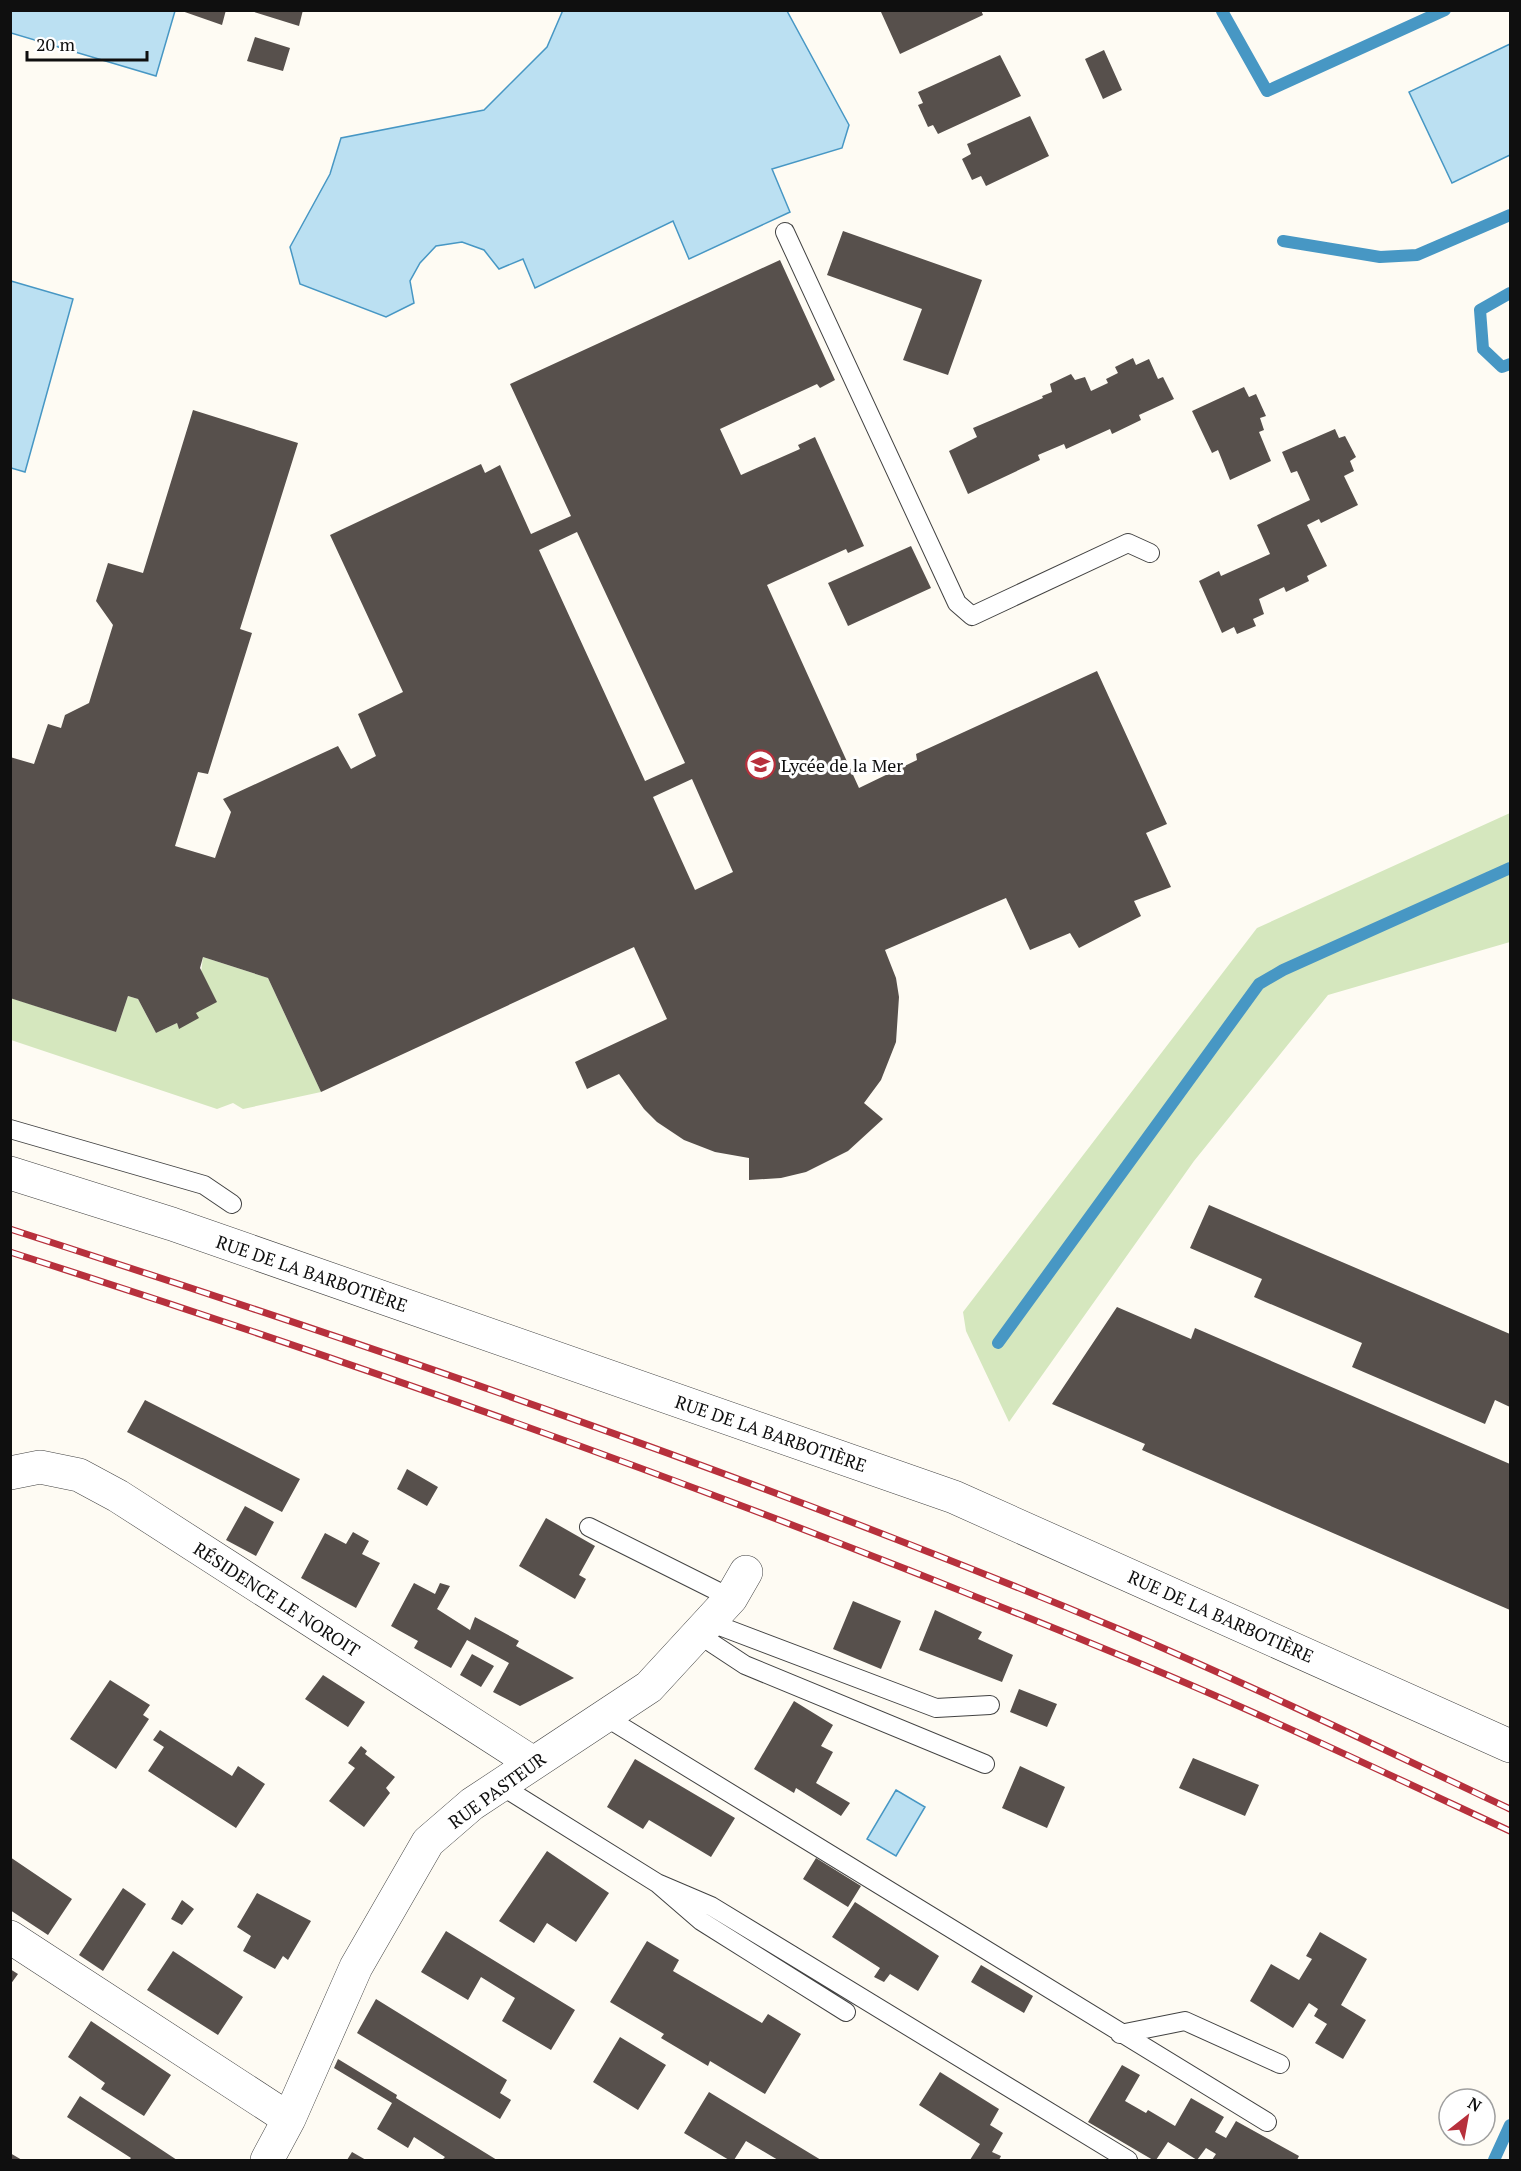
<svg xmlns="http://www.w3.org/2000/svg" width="1521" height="2171" font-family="'PT Serif',serif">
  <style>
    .green { fill: #d5e7be }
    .water { fill: #bbe0f2; stroke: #4797c4; stroke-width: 1.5 }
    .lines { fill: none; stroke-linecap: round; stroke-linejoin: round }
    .stream { stroke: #4797c4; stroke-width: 12 }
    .building { fill: #57504c; fill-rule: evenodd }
    .service-casing { stroke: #424242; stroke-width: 20 }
    .minor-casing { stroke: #424242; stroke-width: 34 }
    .service { stroke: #fff; stroke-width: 18 }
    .minor { stroke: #fff; stroke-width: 33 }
    .rail-casing { stroke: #b7303c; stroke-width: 7 }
    .rail { stroke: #fff; stroke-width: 4.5; stroke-dasharray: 14; stroke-linecap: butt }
    .labels { text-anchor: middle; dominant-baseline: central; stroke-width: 6; stroke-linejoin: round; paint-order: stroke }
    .poi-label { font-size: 18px; fill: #0f0f0f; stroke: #fff; text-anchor: start }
    .street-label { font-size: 18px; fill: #0f0f0f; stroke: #fff }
  </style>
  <rect width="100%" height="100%" fill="#fefbf3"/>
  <path class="green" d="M1510,813V942L1328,995L1194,1161L1009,1422L966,1331L963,1312L1257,928Z
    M203,957L268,978L321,1092L243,1109L233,1103L217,1109L11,1040V998L116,1032L128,996L138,999L156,1033L177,1023L179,1028L196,1013Z"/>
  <path class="water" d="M563,10L787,11L849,125L842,148L772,169L790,212L689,259L673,221L535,288L523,259L499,269L484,250L462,242L436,246L420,263L410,281L414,303L386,317L300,284L290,247L330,174L341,138L484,110L547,47Z
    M10,11L11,10L175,11L156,76L11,33Z
    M1510,44V155L1452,183L1409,92Z
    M11,281L73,299L25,472L11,468Z
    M896,1790L925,1807L896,1856L867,1839Z"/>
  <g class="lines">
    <path class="stream" d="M1222,11L1267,91L1445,10
      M1283,241L1380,257L1417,255L1510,215
      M1510,293L1480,310L1483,349L1502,367L1510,364
      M998,1343L1259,984L1283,970L1510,868
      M1494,2160L1510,2125"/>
  </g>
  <path class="building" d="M179,10H226L222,25Z
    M248,10H303L299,26Z
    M884,10H981L983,15L900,54L881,12Z
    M255,37L290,48L283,71L247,61Z
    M1104,50L1122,90L1103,99L1085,59Z
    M1000,55L1021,96L938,134L933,125L928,127L918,105L923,103L918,92Z
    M1030,116L1049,156L986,186L981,176L972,180L962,159L971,154L967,144Z
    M843,231L982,280L948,375L903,360L922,309L827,275Z
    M780,260L835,380L820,388L817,384L720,429L741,475L800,449L798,445L815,437L864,546L848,553L846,549L767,585L859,788L917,760L916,754L1097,671L1167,824L1146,833L1171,887L1134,901L1141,916L1079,948L1070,933L1030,950L1006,898L885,950L896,978L899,997L896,1042L881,1080L864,1103L883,1119L848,1151L806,1172L781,1178L749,1180V1158L715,1152L684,1140L657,1122L644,1109L619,1074L587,1089L575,1062L667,1019L634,947L321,1092L268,978L203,957L200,968L217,1002L196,1013L199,1018L179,1029L177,1023L156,1033L138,999L128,996L116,1032L10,998V757L34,764L48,724L61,728L65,715L89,703L113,625L96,601L108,563L143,573L193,410L298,443L240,629L252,633L208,774L198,772L175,846L215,858L231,812L223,799L338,746L351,769L376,756L358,714L403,692L330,535L481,464L485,473L500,465L531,534L571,516L510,384ZM577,532L685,763L645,781L539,550ZM692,779L733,872L695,890L653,797Z
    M1133,358L1136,365L1149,359L1158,379L1163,377L1174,399L1139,415L1141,420L1112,434L1110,429L1066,449L1064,444L1038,455L1040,460L968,494L949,451L977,437L973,428L1043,398L1042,396L1052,392L1050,384L1071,374L1075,380L1085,377L1091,391L1108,383L1106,379L1118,373L1115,367Z
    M1244,387L1249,397L1256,394L1266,416L1260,418L1264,430L1259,432L1271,461L1230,480L1218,450L1212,453L1192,411Z
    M1335,429L1339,438L1345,436L1356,457L1350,461L1354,471L1344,476L1358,505L1321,523L1319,519L1307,525L1327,566L1307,576L1309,581L1286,592L1284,587L1259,599L1264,614L1253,619L1256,626L1237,634L1234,627L1222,633L1199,581L1219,571L1221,576L1270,554L1257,525L1310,500L1297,471L1291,473L1282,452Z
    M911,546L931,588L848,626L828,583Z
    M1209,1205L1510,1334V1407L1495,1400L1485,1424L1352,1367L1362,1343L1254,1297L1262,1279L1190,1248Z
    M1117,1307L1191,1339L1195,1328L1510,1464V1610L1142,1450L1145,1444L1052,1404Z
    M145,1400L300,1479L282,1512L127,1432Z
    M407,1469L438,1487L427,1506L397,1489Z
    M245,1506L274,1522L256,1556L226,1540Z
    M546,1518L595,1546L579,1575L586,1579L575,1599L519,1566Z
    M353,1532L369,1541L362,1554L380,1563L356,1608L301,1578L325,1533L346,1544Z
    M414,1583L435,1594L440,1583L450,1586L437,1609L470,1630L475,1617L519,1641L516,1646L574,1678L520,1706L493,1692L509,1663L467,1640L451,1668L414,1648L418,1641L391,1626Z
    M853,1601L901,1621L881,1669L833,1649Z
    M935,1610L982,1632L978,1639L1013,1655L1002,1682L919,1650Z
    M472,1654L494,1666L481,1687L460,1675Z
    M323,1675L365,1702L348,1727L305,1699Z
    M110,1680L150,1705L143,1715L149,1719L116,1769L70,1739Z
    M1019,1689L1057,1704L1047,1727L1010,1712Z
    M794,1701L833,1725L821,1746L833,1752L816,1783L850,1803L841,1816L796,1788L794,1793L754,1769Z
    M160,1730L232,1776L238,1766L265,1784L236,1828L148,1771L164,1747L153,1740Z
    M361,1746L367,1751L365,1754L395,1777L386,1788L390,1793L364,1827L329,1801L355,1768L348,1763Z
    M1193,1758L1259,1785L1245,1816L1179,1788Z
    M635,1759L735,1818L711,1857L649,1820L643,1829L607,1807Z
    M1020,1766L1065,1787L1047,1828L1002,1808Z
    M547,1851L609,1893L576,1942L547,1923L534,1943L499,1921Z
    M10,1857L72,1899L48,1935L10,1910Z
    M816,1858L861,1886L848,1907L803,1879Z
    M123,1888L146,1904L103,1971L79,1955Z
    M257,1893L311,1921L288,1960L283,1956L275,1969L243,1951L251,1936L237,1927Z
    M182,1900L194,1909L182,1925L171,1919Z
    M855,1902L939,1956L918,1991L890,1974L884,1982L874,1977L880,1968L832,1937Z
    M446,1931L575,2010L551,2050L502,2021L515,1998L481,1977L468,2000L421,1972Z
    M1320,1932L1367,1959L1341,2005L1366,2020L1343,2059L1315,2043L1327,2024L1314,2016L1318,2009L1309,2003L1293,2028L1250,2001L1271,1964L1299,1980L1312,1959L1306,1956Z
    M647,1941L679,1960L673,1971L762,2023L768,2014L801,2034L765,2094L710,2061L708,2066L661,2038L664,2034L610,2002Z
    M173,1951L243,1997L218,2035L147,1990Z
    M981,1965L1033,1996L1024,2013L971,1982Z
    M10,1969L18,1974L10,1985Z
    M376,1999L507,2080L500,2093L511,2100L500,2119L357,2033Z
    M91,2021L171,2075L144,2116L101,2089L105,2083L68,2057Z
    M620,2037L666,2065L638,2110L593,2082Z
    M338,2059L397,2095L396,2098L497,2160H442L445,2157L414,2137L408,2148L377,2129L392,2103L334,2068Z
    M1122,2065L1140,2075L1125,2101L1146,2113L1148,2110L1175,2126L1191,2098L1224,2117L1215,2132L1226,2138L1236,2121L1299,2156L1297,2160H1212L1216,2154L1206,2148L1197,2160L1168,2142L1156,2160H1153L1088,2122Z
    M940,2072L999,2109L990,2125L1003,2133L992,2152L1001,2156L999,2160H970L980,2144L919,2105Z
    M709,2092L821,2160H778L746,2141L734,2160H729L684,2133Z
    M80,2096L177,2160H129L131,2158L67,2117Z
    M352,2152L366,2160H347Z
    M10,2153L22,2160H10Z"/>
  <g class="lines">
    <defs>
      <path id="service" d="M785,232L957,603L972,616L1128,543L1150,553
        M10,1129L204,1185L232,1204
        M589,1527L731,1598
        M709,1622L936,1708L990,1705
        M698,1634L745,1665L985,1764
        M604,1716L1267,2122
        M500,1785L657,1883L701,1921L846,2012
        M657,1883L711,1906L1128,2160
        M1120,2034L1185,2021L1280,2064"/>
      <path id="minor" d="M10,1173L172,1224L954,1497L1510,1746
        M10,1473L40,1467L79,1475L118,1496L533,1763
        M10,1937L289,2119
        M267,2160L289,2119L356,1967L428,1842L472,1804L649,1687L731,1598L746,1572"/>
    </defs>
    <use href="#service" class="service-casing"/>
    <use href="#minor" class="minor-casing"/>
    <use href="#service" class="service"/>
    <use href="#minor" class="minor"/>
    <defs>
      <path id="rail" d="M10,1229C385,1350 758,1478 1121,1630C1253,1686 1381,1748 1510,1809
        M10,1252C383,1371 751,1503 1112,1652C1247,1707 1379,1770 1510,1831"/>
    </defs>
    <use href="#rail" class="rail-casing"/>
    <use href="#rail" class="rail"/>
  </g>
  <defs>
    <symbol id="school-ring" viewBox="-11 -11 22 22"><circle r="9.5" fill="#fff" stroke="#b7303c" stroke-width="1.5"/><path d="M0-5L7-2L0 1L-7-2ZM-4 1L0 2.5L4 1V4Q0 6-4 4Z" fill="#b7303c"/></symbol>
  </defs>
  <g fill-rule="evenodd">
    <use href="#school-ring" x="744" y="748" width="33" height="33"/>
  </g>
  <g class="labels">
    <g class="poi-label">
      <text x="781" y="765">Lycée de la Mer</text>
    </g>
    <g class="street-label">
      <text transform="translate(312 1273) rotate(19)">RUE DE LA BARBOTIÈRE</text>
      <text transform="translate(771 1433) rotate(19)">RUE DE LA BARBOTIÈRE</text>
      <text transform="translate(277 1599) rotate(33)">RÉSIDENCE LE NOROIT</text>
      <text transform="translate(1221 1616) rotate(24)">RUE DE LA BARBOTIÈRE</text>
      <text transform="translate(497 1790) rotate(-36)">RUE PASTEUR</text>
    </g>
  </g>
  <rect width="1521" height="2171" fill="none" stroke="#0f0f0f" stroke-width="24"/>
  <g transform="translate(1467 2117) rotate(31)"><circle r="28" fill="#ffffff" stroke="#9f9f9f" stroke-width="1.5"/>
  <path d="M0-4.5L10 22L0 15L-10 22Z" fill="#b7303c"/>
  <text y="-9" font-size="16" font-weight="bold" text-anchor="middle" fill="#0f0f0f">N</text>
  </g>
  <path d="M27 51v9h120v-9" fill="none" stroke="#0f0f0f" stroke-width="3"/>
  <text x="36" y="51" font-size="18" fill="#0f0f0f" stroke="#ffffff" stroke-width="4.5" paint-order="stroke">20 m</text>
</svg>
